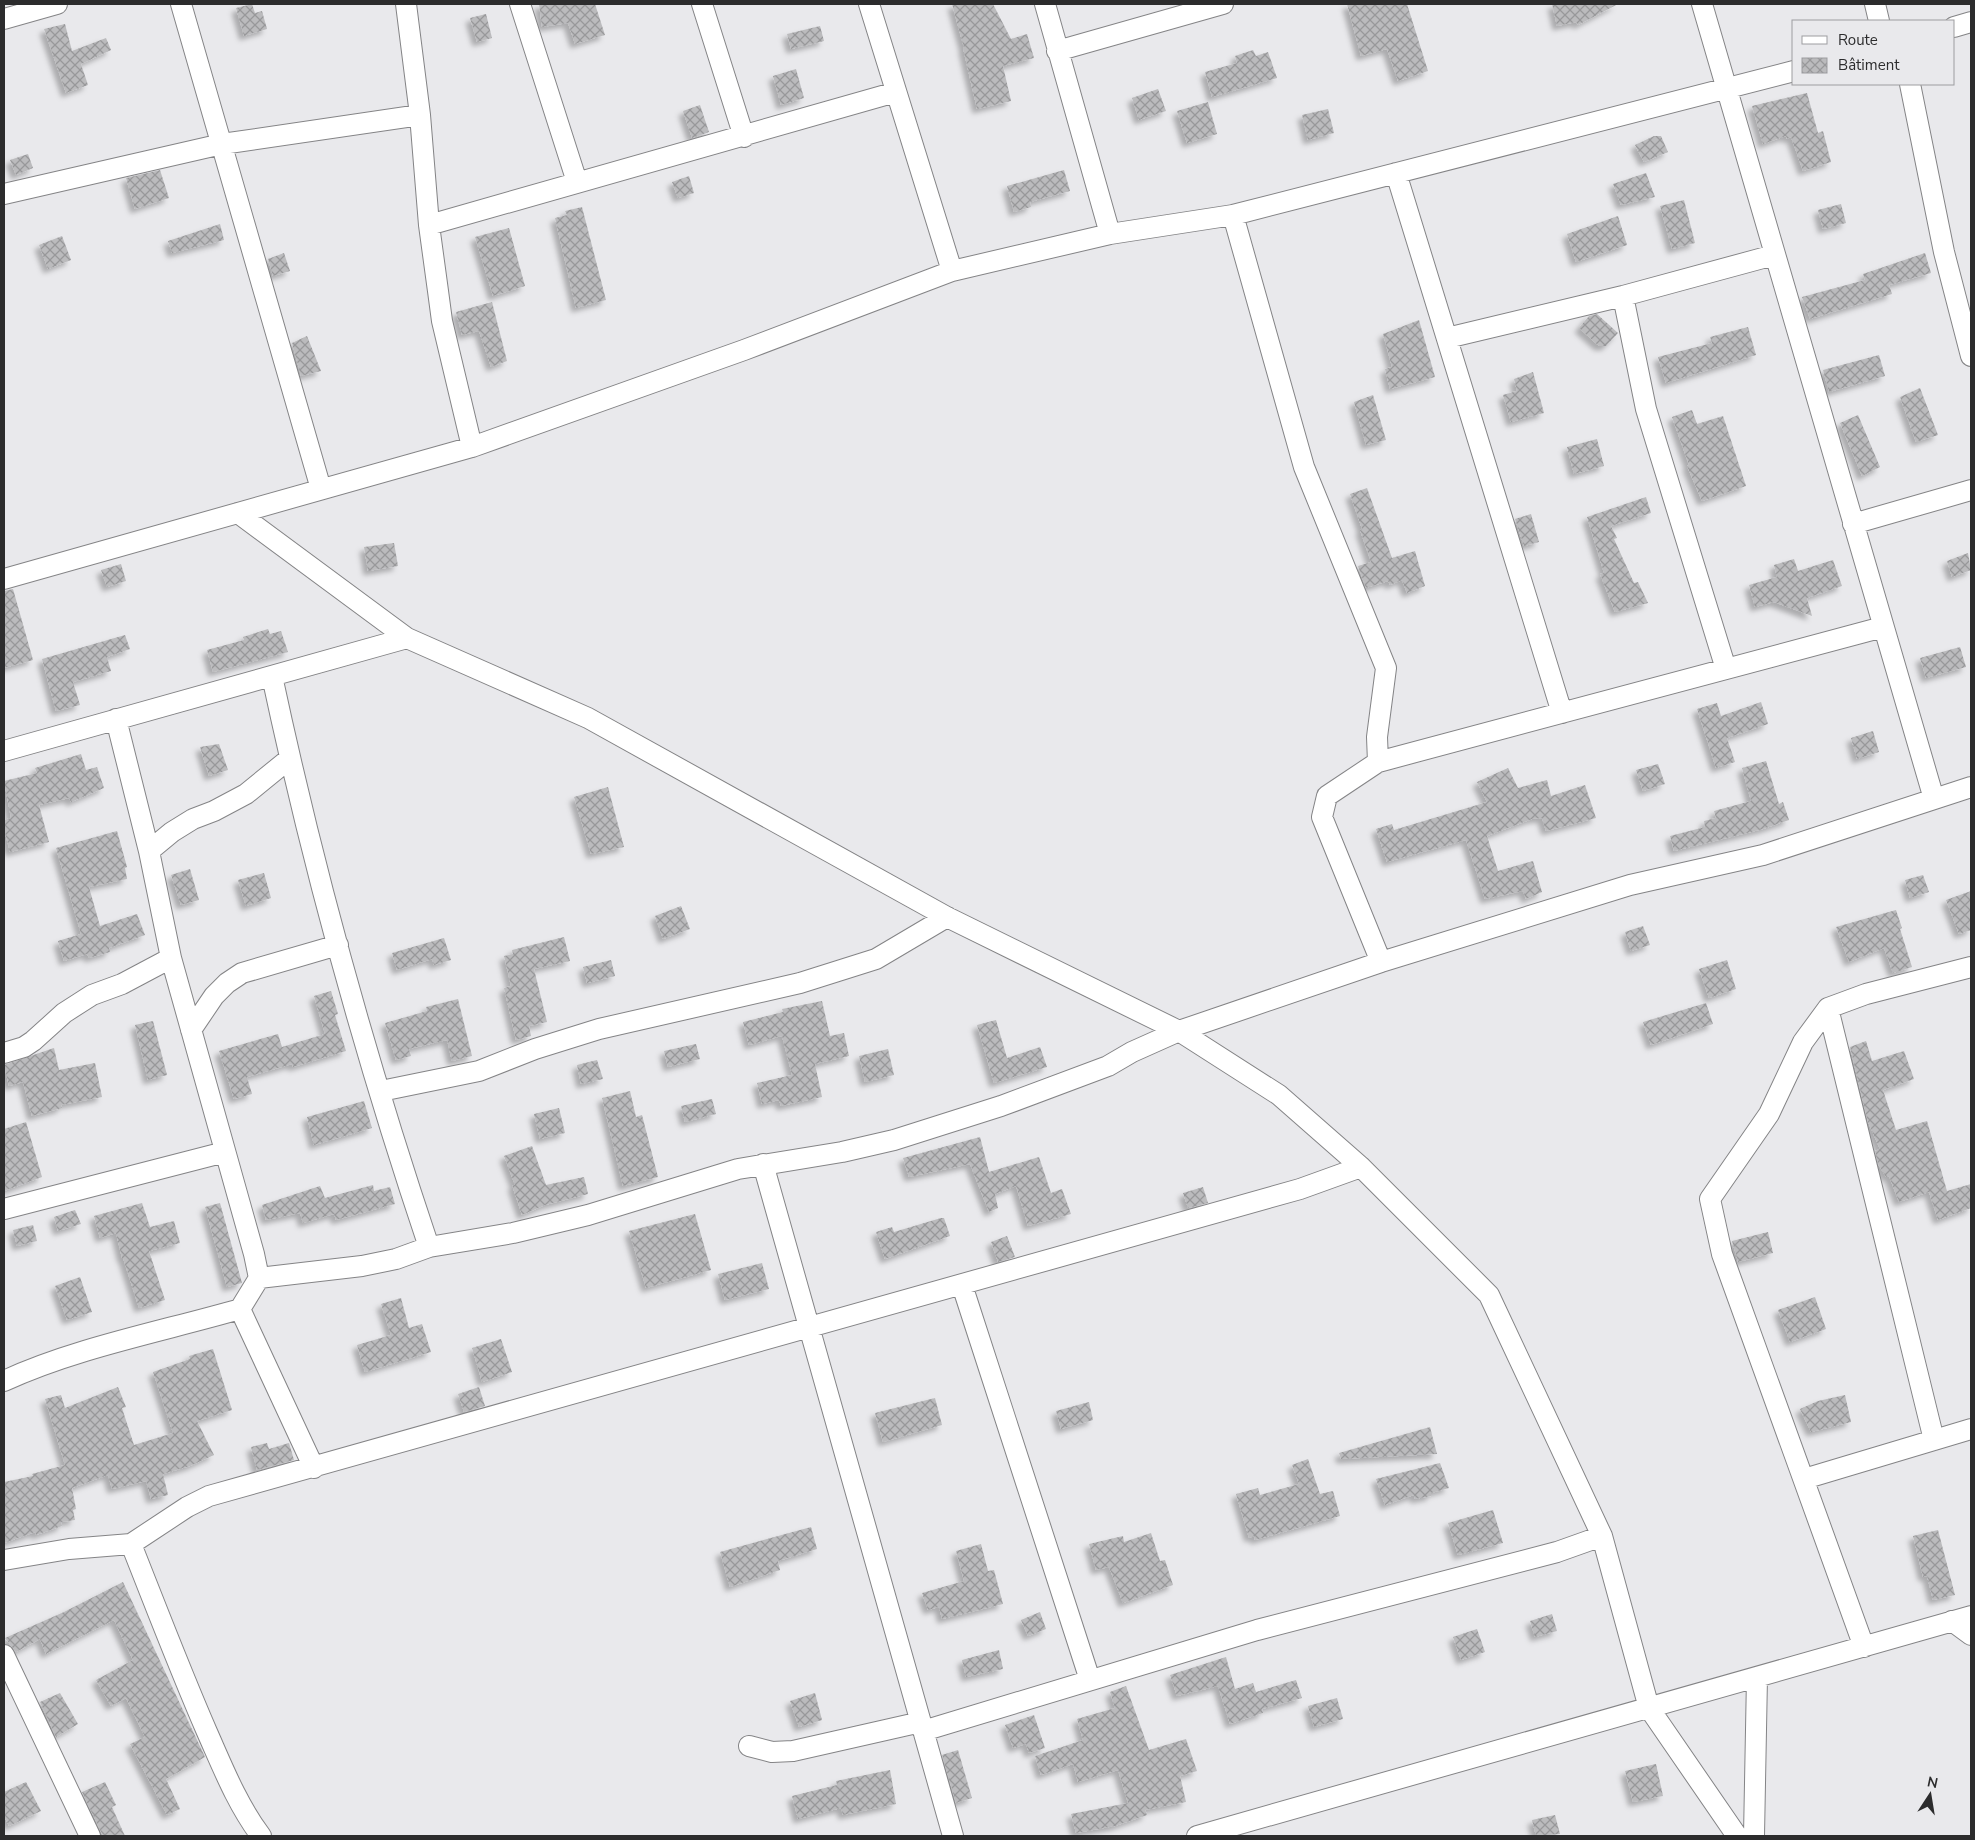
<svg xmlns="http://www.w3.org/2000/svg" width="1975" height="1840" font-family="'Nunito Sans',sans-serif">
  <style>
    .building { fill: url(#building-cross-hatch); filter: url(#shadow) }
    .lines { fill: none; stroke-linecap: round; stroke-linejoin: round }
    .street-casing { stroke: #848486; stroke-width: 22 }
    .street { stroke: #fff; stroke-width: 20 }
  </style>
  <defs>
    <pattern id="building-cross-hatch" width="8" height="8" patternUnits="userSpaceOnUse" patternTransform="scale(1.25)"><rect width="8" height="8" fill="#bbbbbd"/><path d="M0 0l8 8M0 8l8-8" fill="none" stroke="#98989a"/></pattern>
    <filter id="shadow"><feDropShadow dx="-4.5" dy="4.5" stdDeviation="2.5" flood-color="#0004"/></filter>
  </defs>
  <rect width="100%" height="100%" fill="#e9e9ec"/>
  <path class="building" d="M252,4L255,13L262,11L267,29L244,36L236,8Z
    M539,4H595L605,35L575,44L568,23L542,27Z
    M952,4H993L1011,39L1027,34L1034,58L1003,66L1011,101L977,109L963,48H964Z
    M1347,4H1407L1428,71L1398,81L1387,49L1361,56Z
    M1552,4H1618L1578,25L1576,22L1557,26Z
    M486,14L492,38L477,42L470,18Z
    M65,24L72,51L106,38L111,50L81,64L88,85L66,93L44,29Z
    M820,26L824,41L791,49L787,34Z
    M1253,50L1256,56L1268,52L1277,78L1212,97L1205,72L1237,63L1235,56Z
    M796,69L804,98L781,105L773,76Z
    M1158,89L1166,111L1139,120L1132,98Z
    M1807,93L1818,133L1823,131L1831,162L1803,171L1791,137L1787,139L1786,136L1763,144L1752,106Z
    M1208,102L1217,134L1187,143L1177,111Z
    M700,105L709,132L692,138L683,111Z
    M1328,109L1334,133L1308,140L1302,115Z
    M1654,136H1661L1668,152L1644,162L1635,145Z
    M28,154L33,168L16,175L10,160Z
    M160,170L169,198L135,209L126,178Z
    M1064,170L1070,191L1030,202L1031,207L1014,212L1007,186Z
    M1646,173L1655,197L1621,205L1613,184Z
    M689,176L694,193L678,198L672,182Z
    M1684,200L1695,243L1672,249L1660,206Z
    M1841,204L1846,223L1823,229L1818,210Z
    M582,207L606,300L576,308L555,218L567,215L565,211Z
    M1618,216L1627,245L1576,262L1567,234Z
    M220,224L224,240L172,253L168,241Z
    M509,228L525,286L493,296L475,237Z
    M62,236L71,260L48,269L39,245Z
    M284,253L290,271L273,276L268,259Z
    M1925,253L1931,273L1889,285L1892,294L1810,319L1802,297L1865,280L1863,274Z
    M492,302L507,361L491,367L479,331L462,335L456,312Z
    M1597,314L1618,333L1606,346H1599L1579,328L1589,316Z
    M1419,320L1435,377L1390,389L1385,369L1392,367L1383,334Z
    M1748,327L1756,355L1666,383L1658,357L1712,343L1710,337Z
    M307,336L321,371L301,376L292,343Z
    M1879,355L1885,376L1829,392L1823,370Z
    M1533,372L1544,413L1511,422L1503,395L1517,391L1514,379Z
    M1920,388L1938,435L1916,442L1900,397Z
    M1373,395L1386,440L1366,445L1354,402Z
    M1692,410L1697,424L1723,416L1746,486L1702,501L1687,466L1689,465L1672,417Z
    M1858,415L1880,467L1862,476L1840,423Z
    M1597,439L1604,466L1574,474L1567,447Z
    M1367,488L1392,558L1415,551L1425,586L1407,593L1402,580L1390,585L1388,581L1366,588L1358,566L1371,562L1360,530L1362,529L1350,494Z
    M1646,497L1651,513L1611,526L1617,538L1614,539L1634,583L1638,582L1648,603L1615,612L1600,574L1604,573L1587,517Z
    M1531,514L1539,542L1524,546L1515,519Z
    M394,543L398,566L368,571L364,547Z
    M1968,553L1971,570L1952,577L1947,561Z
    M1794,559L1798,571L1833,560L1842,586L1807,598L1812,616L1774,602L1755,607L1749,585L1777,577L1774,565Z
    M121,564L126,581L107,587L101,570Z
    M13,589L33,660L4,668V591Z
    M268,629L270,634L281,631L288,652L213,672L207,650L244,640L243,637Z
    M125,635L130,649L107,657L111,671L73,682L80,705L56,711L42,659Z
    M1960,647L1966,667L1926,678L1920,658Z
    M1761,702L1768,724L1727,738L1735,762L1716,768L1697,709L1717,703L1721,716Z
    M1873,731L1879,752L1857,759L1851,738Z
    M219,744L228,770L209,776L200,747Z
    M81,754L86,770L97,767L104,788L71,802L69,798L39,805L49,842L10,852L4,829V820L11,818L4,781L37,773L35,768Z
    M1766,761L1779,804L1783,802L1789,820L1763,829L1674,851L1670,836L1705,827L1704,821L1716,818L1714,811L1751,801L1742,768Z
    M1658,764L1665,784L1643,791L1636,770Z
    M1508,768L1518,788L1547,780L1551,796L1585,785L1596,818L1546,831L1542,818L1532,819L1487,836L1498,871L1533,861L1542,892L1526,899L1523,891L1485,899L1466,840L1387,862L1376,829L1392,824L1394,830L1487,802L1477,782Z
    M608,787L624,847L591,854L574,797Z
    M117,831L127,867L125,868L127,879L89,887L100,926L137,914L145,935L109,948L110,952L89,958L87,954L64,961L58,941L81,934L56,848Z
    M190,869L199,900L181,905L171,875Z
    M264,873L271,898L246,906L238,880Z
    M1923,875L1929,892L1910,898L1905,880Z
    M1971,891V930L1959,934L1946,900Z
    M681,906L690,929L663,939L655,916Z
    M1896,910L1902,928L1900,929L1912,967L1893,973L1884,948L1849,962L1836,927Z
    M1643,926L1650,945L1631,951L1625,932Z
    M564,937L570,961L534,969L547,1022L529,1026L531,1036L516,1040L504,988L511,986L504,956L513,954L512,950Z
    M444,938L451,960L434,965L432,959L397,970L392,953Z
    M611,960L615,976L587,983L583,967Z
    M1727,960L1736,989L1709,998L1699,969Z
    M331,991L338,1014L335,1015L346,1051L293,1067L292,1064L247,1077L252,1094L234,1099L219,1051L278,1034L282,1047L325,1034L314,996Z
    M458,999L472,1056L452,1061L447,1040L409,1049L411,1056L396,1060L385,1023L427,1011L426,1007Z
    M822,1001L830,1036L844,1033L849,1056L815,1064L822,1097L781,1106L779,1100L762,1104L757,1083L792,1075L782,1036L749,1045L743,1022L783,1012L782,1009Z
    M1706,1003L1713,1024L1651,1045L1643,1022Z
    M996,1020L1007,1058L1040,1047L1047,1067L994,1083L977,1025Z
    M153,1021L167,1075L148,1080L135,1025Z
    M1866,1041L1872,1061L1904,1051L1914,1079L1883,1090L1896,1130L1927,1121L1947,1191L1971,1184V1208L1938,1220L1929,1192L1899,1202L1889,1176L1886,1177L1878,1164L1875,1151L1880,1149L1868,1122L1850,1047Z
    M696,1044L700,1059L668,1067L664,1051Z
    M54,1048L59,1070L95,1063L102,1097L61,1105L62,1108L32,1116L23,1082L9,1086L4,1065Z
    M888,1049L894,1075L865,1082L859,1056Z
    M597,1060L603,1079L581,1084L577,1065Z
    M630,1091L636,1117L642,1115L658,1177L623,1186L602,1098Z
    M712,1099L716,1114L685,1122L681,1106Z
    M364,1101L372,1128L314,1145L307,1117Z
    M559,1108L565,1133L540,1139L534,1114Z
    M26,1122L42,1177L4,1191V1129Z
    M980,1137L989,1172L1039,1157L1051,1193L1062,1189L1071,1214L1028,1226L1016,1186L995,1194L998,1208L989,1212L970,1164L909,1177L903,1158Z
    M532,1146L546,1185L584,1177L588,1194L545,1205L522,1215L512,1185H515L504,1156Z
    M373,1185L374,1191L390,1187L395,1204L336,1220L334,1214L303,1223L300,1213L266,1220L262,1205L320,1186L325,1198Z
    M1203,1187L1208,1203L1188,1208L1183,1193Z
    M142,1203L150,1227L174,1221L180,1243L149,1251L165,1300L139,1308L123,1258H122L116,1233L100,1238L94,1216Z
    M220,1203L242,1283L227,1287L205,1207Z
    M75,1210L81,1224L58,1231L54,1217Z
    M695,1214L711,1270L646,1288L629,1231Z
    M941,1218H944L950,1236L885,1259L876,1232L892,1227L894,1232Z
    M33,1225L37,1241L17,1246L13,1230Z
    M1768,1232L1773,1253L1738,1262L1732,1241Z
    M1007,1236L1015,1257L998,1262L991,1242Z
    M762,1263L769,1289L725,1300L718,1274Z
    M80,1277L92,1312L67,1320L55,1286Z
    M1815,1297L1826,1329L1790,1342L1778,1310Z
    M401,1298L409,1328L422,1324L431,1352L365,1372L357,1345L391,1335L381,1304Z
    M501,1339L512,1372L482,1382L472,1348Z
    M213,1349L232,1410L197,1421L214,1455L190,1466L163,1474L168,1495L151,1499L146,1481L112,1489L108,1475L72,1488L76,1509L73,1510L75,1520L61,1522L62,1526L36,1535L35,1532L4,1543V1482L33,1476L32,1474L65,1465L45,1399L61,1395L65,1408L118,1387L126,1407L122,1408L134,1445L173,1433L153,1372L190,1359L189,1356Z
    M479,1387L485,1406L464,1412L458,1394Z
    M1845,1395L1851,1422L1811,1432L1800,1409L1818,1401Z
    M935,1398L942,1425L883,1442L875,1413Z
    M1089,1402L1093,1420L1061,1429L1056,1411Z
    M1430,1427L1437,1454L1341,1459L1339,1453Z
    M267,1443L269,1449L289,1443L294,1460L257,1470L251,1447Z
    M1308,1459L1320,1494L1333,1491L1340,1516L1255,1540L1254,1536L1249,1538L1236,1494L1258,1488L1260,1495L1299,1484L1292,1465Z
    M1440,1463L1449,1488L1431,1493V1496L1415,1499L1414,1495L1385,1505L1376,1479Z
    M1493,1510L1503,1543L1458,1555L1448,1523Z
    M811,1527L817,1549L778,1561L780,1570L730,1587L720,1552Z
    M1938,1530L1955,1595L1933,1600L1927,1576L1923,1577L1913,1536Z
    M1151,1533L1160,1561L1165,1560L1173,1585L1123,1603L1109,1567L1096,1570L1089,1544L1123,1536L1124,1542Z
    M981,1544L988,1571L994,1570L1003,1604L942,1619L939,1607L928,1610L922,1593L964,1581L956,1551Z
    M123,1582L205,1757L166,1779L180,1809L167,1815L130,1744L145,1737L126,1698L111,1706L96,1680L133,1660L114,1620L46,1654L40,1639L16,1652L5,1638L64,1612Z
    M1040,1612L1046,1629L1028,1636L1021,1620Z
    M1552,1614L1557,1631L1535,1637L1530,1621Z
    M1477,1629L1485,1652L1461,1660L1453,1637Z
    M999,1650L1003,1669L966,1677L962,1660Z
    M1226,1657L1235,1689L1253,1683L1256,1692L1296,1680L1302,1698L1262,1709L1263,1713L1230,1724L1218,1686L1177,1696L1170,1675Z
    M1126,1686L1149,1750L1186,1739L1197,1771L1180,1776L1186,1802L1145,1810L1147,1815L1115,1826L1076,1833L1071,1814L1128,1803L1118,1770L1078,1782L1073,1764L1041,1775L1035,1756L1083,1740L1077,1719L1115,1708L1110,1692Z
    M60,1693L78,1724L56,1737L40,1702Z
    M815,1693L822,1720L799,1727L790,1701Z
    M1337,1698L1343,1719L1314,1727L1308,1706Z
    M1034,1715L1045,1748L1029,1753L1026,1744L1013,1748L1005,1725Z
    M958,1750L972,1798L956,1803L942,1755Z
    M1656,1764L1663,1796L1633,1802L1625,1771Z
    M890,1770L896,1804L843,1815L841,1808L798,1819L792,1796L837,1785L836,1781Z
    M26,1782L41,1811L9,1826L4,1816V1792Z
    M105,1782L116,1805L112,1807L125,1836H103L82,1792Z
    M1555,1815L1560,1834L1536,1836L1532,1820Z"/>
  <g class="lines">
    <defs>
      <path id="street" d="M181,4L321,489
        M406,4L420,115L429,225L438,291L442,321L472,447
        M520,4L577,182
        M702,4L744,137
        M869,4L952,271
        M1045,4L1110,234
        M1702,4L1934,799
        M1875,4L1879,21
        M4,19L57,4
        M1954,27L1971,22
        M1057,51L1223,4
        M1910,84L1944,252L1971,356
        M1396,173L1562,713
        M4,194L222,144L420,115
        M1233,215L1304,467L1386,668L1377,737L1378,762L1327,796L1322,817L1381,962
        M429,225L896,92
        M1623,296L1646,409L1726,669
        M1447,338L1623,296L1774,255
        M238,513L407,638L588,718L947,917L1179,1031L1279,1095L1361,1167L1489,1295L1602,1536L1649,1708L1737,1836
        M1853,524L1971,490
        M4,579L472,447L744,350L952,271L1110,234L1233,215L1794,71
        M272,676C313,868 366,1060 429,1247
        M116,719L149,851L171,958L254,1254L259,1278L240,1309L314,1468
        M4,751L407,638
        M1378,762L1883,627
        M149,851L172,832L193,819L214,811L246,794L289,759
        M1828,1008L1934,1440
        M191,1030L214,996L227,983L242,973L338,945
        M4,1053L24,1047L33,1041L64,1013L92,995L122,984L171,958
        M381,1091L479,1071L535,1049L599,1029L800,983L876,959L947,917
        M763,1164L953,1836
        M4,1209L225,1152
        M259,1278L362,1266L396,1259L429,1247L513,1233L588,1215L738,1169L842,1152L894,1140L1001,1106L1108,1066L1132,1052L1179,1031L1381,962L1630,885L1763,855L1971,787
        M962,1285L1090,1680
        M4,1381C75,1348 164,1331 240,1309
        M1804,1479L1971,1429
        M131,1544C156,1607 180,1670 207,1732C223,1768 237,1804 261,1836
        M4,1560L69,1549L131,1544L187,1507L209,1496L1300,1189L1361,1167
        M1952,1621L1971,1635
        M1864,1647L1722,1254L1710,1199L1769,1114L1803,1042L1828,1008L1866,994L1971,967
        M4,1655L90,1836
        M923,1731L1257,1630L1557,1552L1602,1536
        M749,1746L772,1752L793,1751L921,1722
        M1197,1836L1971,1616
        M1754,1836L1757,1677"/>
    </defs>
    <use href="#street" class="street-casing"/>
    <use href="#street" class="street"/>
  </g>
  <rect width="1975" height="1840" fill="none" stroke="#2c2c2d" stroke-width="10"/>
  <rect x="1792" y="20" width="162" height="65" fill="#e9e9ec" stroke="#9d9da0"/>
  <rect x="1802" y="36" width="25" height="8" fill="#ffffff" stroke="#9d9da0"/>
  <text x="1838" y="45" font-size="15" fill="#2c2c2d">Route</text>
  <rect x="1802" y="58" width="25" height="15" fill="url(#building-cross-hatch)" stroke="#9d9da0"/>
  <text x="1838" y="70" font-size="15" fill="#2c2c2d">Bâtiment</text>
  <g transform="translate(1930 1795) rotate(12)" stroke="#e9e9ec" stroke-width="4" paint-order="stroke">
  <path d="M0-4L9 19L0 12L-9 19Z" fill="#2c2c2d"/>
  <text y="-8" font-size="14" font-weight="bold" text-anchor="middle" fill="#2c2c2d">N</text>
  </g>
</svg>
